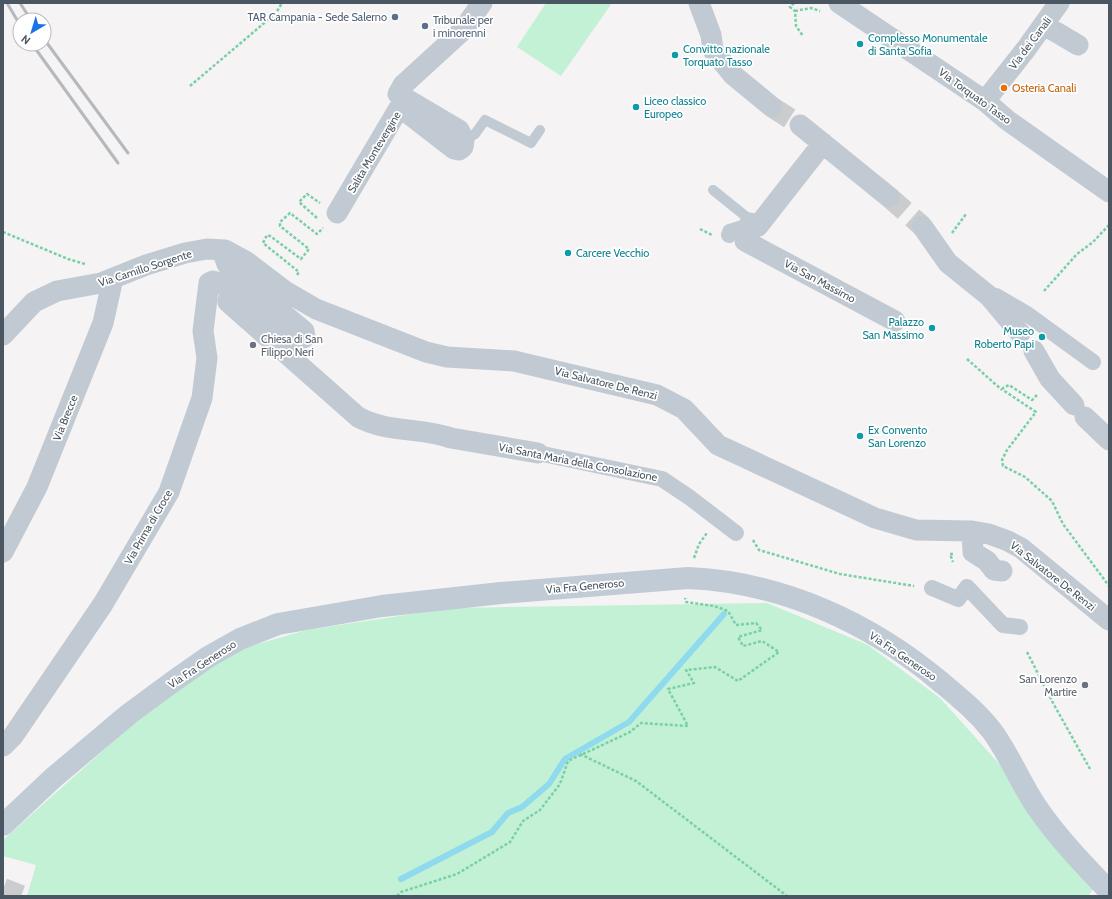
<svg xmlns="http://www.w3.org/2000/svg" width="1112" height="899" font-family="Cabin,sans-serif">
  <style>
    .green { fill: #c3f1d5 }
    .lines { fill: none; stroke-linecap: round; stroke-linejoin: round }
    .stream { stroke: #90daee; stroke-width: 6 }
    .minor-tunnel { stroke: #caccce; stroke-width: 21; stroke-dasharray: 21 10; stroke-linecap: butt }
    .motorway-tunnel { stroke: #caccce; stroke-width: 22; stroke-dasharray: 22 11; stroke-linecap: butt }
    .path { stroke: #7ad0a6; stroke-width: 2.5; stroke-dasharray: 3 2; stroke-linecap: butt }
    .service { stroke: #c1cad2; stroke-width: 10 }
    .pedestrian { stroke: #c1cad2; stroke-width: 16 }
    .minor { stroke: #c1cad2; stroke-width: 21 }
    .secondary { stroke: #c1cbd6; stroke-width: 22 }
    .rail { stroke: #b5b8bd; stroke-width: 3 }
    .service-dot { fill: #5c6f8a; stroke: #fff; stroke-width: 1.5 }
    .culture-dot { fill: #0f9aa8; stroke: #fff; stroke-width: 1.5 }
    .food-dot { fill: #e8710a; stroke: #fff; stroke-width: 1.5 }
    .worship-dot { fill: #6b7280; stroke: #fff; stroke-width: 1.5 }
    .labels { text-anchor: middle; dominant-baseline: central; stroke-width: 3.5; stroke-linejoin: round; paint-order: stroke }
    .service-label { font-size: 11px; fill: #4e5e75; stroke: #fff; text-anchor: end }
    .culture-label { font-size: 11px; fill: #0d838f; stroke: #fff; text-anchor: start }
    .street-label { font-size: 11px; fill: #4a5661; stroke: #fff }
    .food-label { font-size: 11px; fill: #c56008; stroke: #fff; text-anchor: start }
    .worship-label { font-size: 11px; fill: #5b616d; stroke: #fff; text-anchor: start }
  </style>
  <rect width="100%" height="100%" fill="#f5f3f3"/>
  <path class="green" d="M546,3H612L561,76L517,47Z
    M767,603L868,645L940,698L1001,766L1096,886L1088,896H27L36,865L3,856V840L135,722L233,651L307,630L452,608Z"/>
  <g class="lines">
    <path class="stream" d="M401,879L492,832L508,813L522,807L549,784L565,759L629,722L724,614"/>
    <path class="minor-tunnel" d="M772,107L800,125
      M889,197L922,226"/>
    <path class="motorway-tunnel" d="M3,889L21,896"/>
    <path class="path" d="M794,3L790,7L795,11L796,26L803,36
      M795,11L811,8L820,11
      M190,86L276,13L282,3
      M317,218L299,202L307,194L320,203
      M700,229L712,235
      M3,232L68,259L85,264
      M952,233L966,214
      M297,275L299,272L263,243L267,235L270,236L301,259L309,249L280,226V222L290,213L317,234L323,228
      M1044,291L1077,254L1093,242L1109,225
      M967,359L1002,390
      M1037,395L1032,400L1009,385L1003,388V390L1036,412L1007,450L1002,460L1003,466L1025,477L1052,501L1063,524L1109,586
      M753,540L759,550L840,574L914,586
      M953,554H950L953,562
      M694,558L699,544L707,533
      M1027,652L1053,703L1090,769
      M580,754L636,781L787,896
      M397,896L401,892L457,874L510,842L523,821L540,810L560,784L568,761L630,732L641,723L688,726L668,689L694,683L686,670L715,667L738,681L779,652L762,641L743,646L738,637L762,630L756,623L736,625L728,611L714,606L686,602L685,598"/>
    <path class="service" d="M464,140L475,134L485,120L531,143L540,130
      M713,190L754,223"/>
    <path class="pedestrian" d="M729,235L730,232L749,226
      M991,296H996L1027,314L1093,362
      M538,453L662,479L689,497L736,533
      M932,588L958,599L967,587L1003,625L1020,627"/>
    <path class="minor" d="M699,3L711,35L713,50L733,75L772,107
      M839,3L985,101L1007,120L1109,192
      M1044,25L1078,45
      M985,101L1026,49L1059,3
      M800,125L889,197
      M823,143L758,226L750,223L745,241L895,321
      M337,213L399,108H401L454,149L459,150L463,147L464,140L459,130L398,94L403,85L462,31L482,3
      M922,226L948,263L989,296L1020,333
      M222,250L227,264L234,273L304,331L305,337L299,340L296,339L234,294L229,297L228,302L358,417C387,433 420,427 451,438L538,453
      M3,335L34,302L57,291L101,283L146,265L185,253L207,249L225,250L247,262L285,291L316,309L426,352L447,357L514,361L657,395L684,409L718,445L875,518L916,530L972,531L989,534L1008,541L1021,548L1109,620
      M1034,351L1050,379L1074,405
      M1085,417L1109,440
      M972,531L973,552L987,561L994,570L1002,571
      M3,552L37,487L103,323L113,278
      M3,746L13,736L103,604L169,492L202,398L207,358L203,331L209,283L213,281C222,284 228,286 234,294"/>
    <path class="secondary" d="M3,825L53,778L129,714L171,683L208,657L240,639L278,624L382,606L501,593L688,578C782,582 871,623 942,683C960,698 977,712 992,731C1009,754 1020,782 1036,806C1057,837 1083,864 1109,891"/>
    <path class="rail" d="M7,3L20,25
      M20,3L31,20
      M44,39L128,153
      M32,44L118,163"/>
  </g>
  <g class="service-dot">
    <circle cx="395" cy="17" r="4"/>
    <circle cx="425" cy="26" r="4"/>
  </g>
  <g class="culture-dot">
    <circle cx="860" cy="44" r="4"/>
    <circle cx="675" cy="55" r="4"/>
    <circle cx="636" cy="107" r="4"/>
    <circle cx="568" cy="253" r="4"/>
    <circle cx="932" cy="328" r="4"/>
    <circle cx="1042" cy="337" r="4"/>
    <circle cx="860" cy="436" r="4"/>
  </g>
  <circle class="food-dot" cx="1004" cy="88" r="4"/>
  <g class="worship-dot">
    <circle cx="253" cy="345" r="4"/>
    <circle cx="1085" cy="685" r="4"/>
  </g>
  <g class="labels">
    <g class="service-label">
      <text x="387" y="17">TAR Campania - Sede Salerno</text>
      <text x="433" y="20" text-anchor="start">Tribunale per<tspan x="433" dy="13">i minorenni</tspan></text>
    </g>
    <g class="culture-label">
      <text x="868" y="38">Complesso Monumentale<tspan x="868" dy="13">di Santa Sofia</tspan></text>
      <text x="683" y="49">Convitto nazionale<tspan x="683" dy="13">Torquato Tasso</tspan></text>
      <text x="644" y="101">Liceo classico<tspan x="644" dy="13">Europeo</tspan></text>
      <text x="576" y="253">Carcere Vecchio</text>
      <text x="924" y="322" text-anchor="end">Palazzo<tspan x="924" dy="13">San Massimo</tspan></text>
      <text x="1034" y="331" text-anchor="end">Museo<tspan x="1034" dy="13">Roberto Papi</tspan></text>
      <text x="868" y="430">Ex Convento<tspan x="868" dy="13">San Lorenzo</tspan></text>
    </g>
    <g class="street-label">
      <text transform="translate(1030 43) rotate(-53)">Via dei Canali</text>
      <text transform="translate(975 96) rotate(36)">Via Torquato Tasso</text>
      <text transform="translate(374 152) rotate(-59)">Salita Montevergine</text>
      <text transform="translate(145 268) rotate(-18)">Via Camillo Sorgente</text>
      <text transform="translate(820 281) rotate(28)">Via San Massimo</text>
      <text transform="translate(606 383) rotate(14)">Via Salvatore De Renzi</text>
      <text transform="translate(65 418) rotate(-68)">Via Brecce</text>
      <text transform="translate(578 462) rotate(11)">Via Santa Maria della Consolazione</text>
      <text transform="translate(148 527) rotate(-60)">Via Prima di Croce</text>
      <text transform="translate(1053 576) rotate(38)">Via Salvatore De Renzi</text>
      <text transform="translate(585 586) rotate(-5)">Via Fra Generoso</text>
      <text transform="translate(903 656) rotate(34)">Via Fra Generoso</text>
      <text transform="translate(202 664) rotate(-33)">Via Fra Generoso</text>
    </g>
    <g class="food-label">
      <text x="1012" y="88">Osteria Canali</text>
    </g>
    <g class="worship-label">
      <text x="261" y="339">Chiesa di San<tspan x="261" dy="13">Filippo Neri</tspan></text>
      <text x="1077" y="679" text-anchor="end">San Lorenzo<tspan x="1077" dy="13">Martire</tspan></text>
    </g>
  </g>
  <rect width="1112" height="899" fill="none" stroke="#4a5661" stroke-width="8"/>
  <g transform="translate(32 32) rotate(218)"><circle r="19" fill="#ffffff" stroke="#b7bbc0"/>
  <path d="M0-3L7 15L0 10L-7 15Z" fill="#1a73e8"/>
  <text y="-6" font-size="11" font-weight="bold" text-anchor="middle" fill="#4a5661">N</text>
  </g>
</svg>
